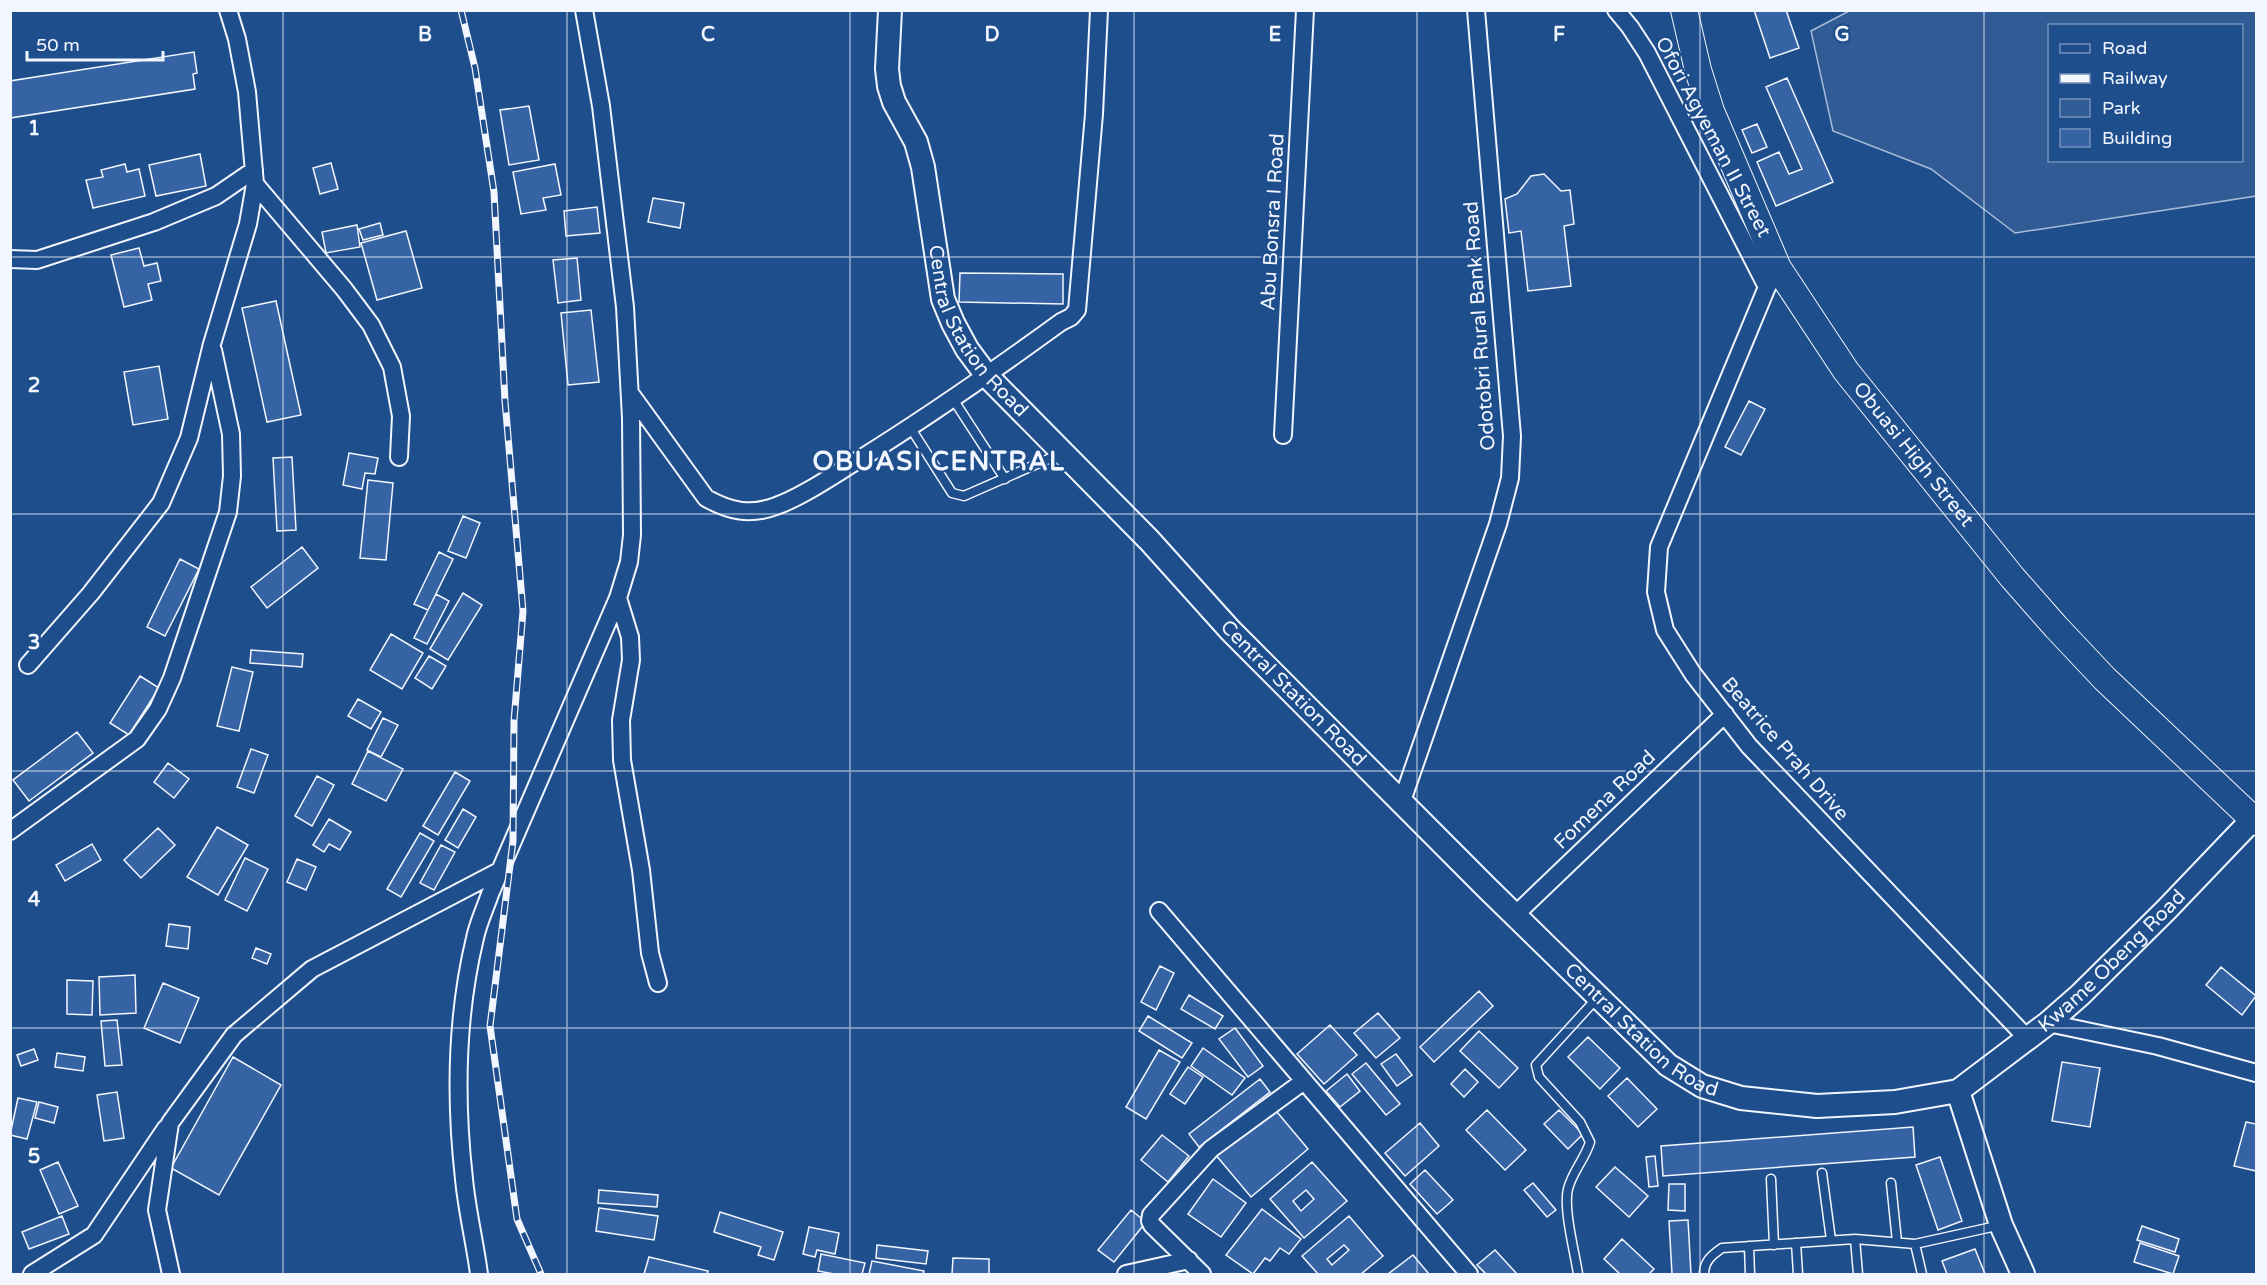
<svg xmlns="http://www.w3.org/2000/svg" width="2267" height="1285" font-family="'Varela Round',sans-serif">
  <style>
    .green { fill: #305b95; stroke: #a8bbd7; stroke-width: 1.5; fill-rule: evenodd }
    .building { fill: #3563a3; stroke: #f2f6ff; stroke-width: 1.5; fill-rule: evenodd }
    .lines { fill: none; stroke-linecap: round; stroke-linejoin: round }
    .lane-casing { stroke: #f2f6ff; stroke-width: 11 }
    .street-casing { stroke: #f2f6ff; stroke-width: 20 }
    .secondary-casing { stroke: #f2f6ff; stroke-width: 26 }
    .primary-casing { stroke: #f2f6ff; stroke-width: 28 }
    .lane { stroke: #1f4e8c; stroke-width: 8 }
    .street { stroke: #1f4e8c; stroke-width: 16 }
    .secondary { stroke: #1f4e8c; stroke-width: 22 }
    .primary { stroke: #1f4e8c; stroke-width: 26 }
    .rail-casing { stroke: #f2f6ff; stroke-width: 7 }
    .rail { stroke: #1f4e8c; stroke-width: 4.5; stroke-dasharray: 14; stroke-linecap: butt }
    .grid { fill: none; stroke: #f2f6ff; stroke-width: 1.5; stroke-opacity: 0.55 }
    .labels { text-anchor: middle; dominant-baseline: central; stroke-width: 4.5; stroke-linejoin: round; paint-order: stroke }
    .street-label { font-size: 20px; fill: #f2f6ff; stroke: #1f4e8c }
    .district-label { font-size: 26px; font-weight: bold; letter-spacing: 1.5px; fill: #f2f6ff; stroke: #1f4e8c }
    .grid-label { font-size: 20px; text-anchor: middle; font-weight: bold; fill: #f2f6ff; stroke: #1f4e8c; stroke-width: 4.5; stroke-linejoin: round; paint-order: stroke }
  </style>
  <rect width="100%" height="100%" fill="#1f4e8c"/>
  <path class="green" d="M1851,10L2256,11V196L2015,233L1931,169L1833,131L1811,31ZM2050,26H2242V160H2050Z"/>
  <path class="building" d="M1754,10H1786L1799,48L1770,58Z
    M194,52L197,73L193,74L195,89L10,118V81Z
    M1787,78L1833,182L1776,206L1757,162L1779,152L1789,174L1802,169L1766,87Z
    M529,106L539,160L509,165L500,110Z
    M1757,124L1767,147L1752,153L1742,130Z
    M200,154L206,186L156,196L149,165Z
    M331,163L338,189L320,194L313,168Z
    M125,164L127,172L139,169L145,196L93,208L86,180L103,177L101,170Z
    M555,164L561,195L543,198L546,210L521,214L513,172Z
    M1544,174L1561,191L1570,190L1574,224L1564,226L1571,286L1528,291L1521,231L1509,233L1505,199L1517,194L1531,176Z
    M653,198L684,203L680,228L648,222Z
    M597,207L600,233L566,236L564,211Z
    M380,223L383,235L363,240L359,229Z
    M357,225L360,247L326,253L322,232Z
    M406,231L422,288L377,300L361,243Z
    M139,248L144,266L157,263L161,281L148,284L152,300L124,307L111,255Z
    M577,258L581,300L558,303L553,260Z
    M960,273L1063,274V304L959,302Z
    M276,301L301,415L267,422L242,308Z
    M591,310L599,382L568,385L561,313Z
    M159,366L168,419L133,425L124,372Z
    M1749,401L1765,409L1741,455L1725,447Z
    M349,453L378,458L375,474L365,473L362,489L343,485Z
    M292,457L296,530L277,531L273,458Z
    M368,480L393,483L386,560L360,558Z
    M463,516L480,523L466,558L448,551Z
    M302,547L318,568L267,608L251,587Z
    M439,552L453,559L428,610L414,604Z
    M180,559L199,569L165,636L147,627Z
    M463,593L482,605L448,660L430,649Z
    M436,594L449,601L427,644L414,638Z
    M391,634L423,653L402,689L370,670Z
    M251,650L303,654L302,667L250,663Z
    M429,656L446,666L432,689L415,678Z
    M232,667L253,672L239,731L217,726Z
    M140,676L159,688L129,735L110,723Z
    M358,699L381,712L371,729L348,716Z
    M383,718L398,725L381,757L367,750Z
    M77,732L93,753L29,801L13,780Z
    M251,749L268,755L254,793L237,787Z
    M368,751L403,769L386,801L352,784Z
    M168,763L189,779L174,798L154,782Z
    M455,772L470,781L438,835L423,826Z
    M317,776L334,785L312,826L295,816Z
    M463,809L476,817L458,848L445,840Z
    M329,819L351,832L340,850L329,844L324,852L313,845Z
    M217,827L248,845L218,895L187,877Z
    M158,828L175,845L141,878L124,860Z
    M420,833L434,841L401,897L387,889Z
    M92,844L101,860L65,881L56,865Z
    M441,845L455,852L434,890L420,883Z
    M245,858L268,869L247,911L225,900Z
    M297,859L316,867L306,890L287,882Z
    M169,924L190,927L188,949L166,946Z
    M256,948L271,954L267,964L252,958Z
    M1160,966L1174,973L1156,1010L1141,1002Z
    M2221,967L2256,996L2242,1015L2206,985Z
    M135,975L136,1013L100,1015L99,977Z
    M67,980L93,981L92,1015L67,1014Z
    M163,983L199,998L180,1043L144,1028Z
    M1479,991L1493,1006L1434,1062L1420,1047Z
    M1189,995L1223,1016L1215,1029L1181,1009Z
    M1378,1013L1400,1038L1376,1058L1354,1033Z
    M1148,1016L1192,1043L1182,1058L1139,1031Z
    M117,1020L122,1065L105,1066L101,1021Z
    M1330,1025L1357,1055L1324,1084L1297,1054Z
    M1235,1028L1263,1066L1248,1077L1219,1039Z
    M1479,1031L1518,1068L1499,1088L1460,1051Z
    M1588,1037L1620,1068L1600,1089L1568,1057Z
    M1203,1048L1245,1078L1232,1095L1191,1066Z
    M34,1049L38,1060L21,1066L17,1055Z
    M1159,1050L1180,1062L1146,1119L1126,1107Z
    M57,1053L85,1057L83,1071L55,1067Z
    M1396,1054L1412,1075L1397,1086L1381,1064Z
    M233,1057L281,1085L219,1195L171,1168Z
    M2062,1062L2100,1068L2090,1127L2052,1121Z
    M1366,1063L1400,1104L1386,1115L1352,1074Z
    M1188,1067L1203,1077L1185,1104L1170,1094Z
    M1465,1069L1478,1082L1464,1097L1451,1084Z
    M1347,1074L1360,1091L1340,1107L1326,1091Z
    M1627,1078L1657,1109L1638,1127L1608,1096Z
    M1260,1079L1270,1092L1199,1147L1189,1134Z
    M117,1092L124,1138L104,1141L97,1095Z
    M18,1098L37,1102L27,1139L10,1135Z
    M39,1102L58,1107L54,1123L35,1118Z
    M1272,1106L1308,1149L1251,1197L1215,1154Z
    M1487,1110L1526,1150L1505,1170L1466,1130Z
    M1559,1110L1583,1134L1568,1149L1544,1124Z
    M2246,1122L2256,1124V1171L2234,1166Z
    M1420,1123L1439,1146L1405,1176L1385,1153Z
    M1913,1127L1915,1157L1663,1176L1661,1146Z
    M1162,1135L1189,1156L1168,1182L1141,1160Z
    M1655,1156L1658,1186L1649,1187L1646,1157Z
    M1940,1157L1962,1221L1938,1230L1916,1165Z
    M58,1162L78,1206L59,1214L40,1170Z
    M1312,1162L1347,1201L1304,1238L1270,1199ZM1306,1190L1314,1199L1301,1211L1293,1201Z
    M1615,1167L1648,1196L1629,1217L1596,1187Z
    M1425,1170L1453,1200L1437,1214L1410,1184Z
    M1213,1179L1246,1203L1221,1237L1188,1214Z
    M1533,1183L1556,1210L1547,1217L1524,1190Z
    M1669,1184H1685V1211L1668,1210Z
    M599,1190L658,1195L657,1207L598,1203Z
    M599,1208L658,1216L654,1240L596,1231Z
    M1262,1209L1301,1239L1289,1254L1280,1248L1270,1261L1265,1258L1253,1274L1226,1255Z
    M1131,1210L1146,1222L1114,1262L1098,1250Z
    M720,1212L783,1232L774,1260L758,1255L761,1247L714,1232Z
    M62,1216L69,1234L29,1249L22,1232Z
    M1349,1216L1383,1256L1361,1274H1318L1302,1256ZM1344,1245L1349,1250L1332,1265L1327,1259Z
    M1688,1220L1691,1274H1672L1669,1221Z
    M2142,1226L2179,1239L2175,1252L2137,1240Z
    M809,1227L839,1233L835,1254L817,1250L815,1257L803,1254Z
    M1622,1239L1654,1269L1649,1274H1620L1604,1259Z
    M2140,1243L2179,1256L2173,1274L2134,1262Z
    M877,1245L928,1251L926,1264L876,1258Z
    M1975,1249L1985,1274H1947L1942,1261Z
    M1495,1250L1517,1274H1486L1477,1265Z
    M821,1254L865,1263L862,1274H834L818,1271Z
    M1413,1255L1429,1274H1388Z
    M649,1257L708,1271L707,1274H644Z
    M953,1258L989,1259V1274H952Z
    M872,1261L924,1271L923,1274H869Z"/>
  <g class="lines">
    <defs>
      <path id="lane" d="M953,399L1005,479
        M910,427L952,493L964,496L1062,453
        M1822,1173L1831,1240
        M1771,1179L1774,1245
        M1891,1183L1897,1242
        M1855,1239L1858,1274
        M1796,1243L1798,1274
        M1749,1246L1750,1274
        M1578,1274C1575,1253 1563,1209 1568,1189C1572,1172 1585,1159 1590,1142L1580,1122L1539,1077L1536,1065L1598,997
        M1704,1274C1704,1261 1712,1255 1722,1248L1855,1239L1915,1244
        M1922,1274L1915,1244L2001,1225"/>
      <path id="street" d="M1616,10L1630,27L1647,53L1767,287
        M255,184L344,289L371,325L392,367L401,416L399,457
        M10,259L37,260L154,222L216,196L254,170
        M1778,268L1767,287L1659,547L1656,592L1665,630L1693,674L1749,746L2027,1038
        M630,393L706,498C729,511 750,516 776,506C802,497 835,474 860,459C929,416 995,370 1061,322L1071,317L1077,310L1094,114L1099,10
        M1283,435L1305,10
        M618,598L630,637L631,660L621,720L622,760L641,870L650,953L658,983
        M28,665L91,593L161,503L189,438L212,344L248,224L255,184L247,92L237,39L228,10
        M1402,801L1498,524L1510,478L1512,436L1476,10
        M10,831L137,739L158,709L172,678L228,512L232,476L231,434L213,350
        M1159,911L1469,1274
        M1515,915L1725,714
        M2048,1023L2158,1046L2256,1073
        M32,1274L94,1235L166,1128
        M171,1274L157,1210L170,1123L234,1035L312,969L501,870
        M479,1274C475,1243 467,1211 464,1179C455,1099 456,1017 475,938C478,923 485,909 490,894L618,598L629,562L632,535L631,418L625,307L601,106L584,10
        M1126,1274L1189,1260
        M1202,1274L1152,1225L1150,1221L1151,1215L1211,1149L1304,1081"/>
      <g id="secondary">
        <path id="s1" d="M890,10L887,69L889,86L894,102L916,142L923,167L943,299L953,323L967,349L987,376L1149,540L1230,630L1487,888L1668,1065L1702,1086L1741,1098L1817,1106L1895,1102L1958,1091L2048,1023L2080,995L2166,910L2253,819"/>
        <path d="M1958,1091L2001,1225L2023,1274"/>
      </g>
      <g id="primary">
        <path id="s2" d="M1684,10L1698,70L1711,111L1778,268L1846,371L2012,577L2056,627L2105,679L2256,822"/>
      </g>
    </defs>
    <use href="#lane" class="lane-casing"/>
    <use href="#street" class="street-casing"/>
    <use href="#secondary" class="secondary-casing"/>
    <use href="#primary" class="primary-casing"/>
    <use href="#lane" class="lane"/>
    <use href="#street" class="street"/>
    <use href="#secondary" class="secondary"/>
    <use href="#primary" class="primary"/>
    <defs>
      <path id="rail" d="M461,10L475,68L494,192L505,401L523,611L514,721L513,841L490,1026L517,1219L541,1274"/>
    </defs>
    <use href="#rail" class="rail-casing"/>
    <use href="#rail" class="rail"/>
  </g>
  <path class="grid" d="M283,10V1274M567,10V1274M850,10V1274M1134,10V1274M1417,10V1274M1700,10V1274M1984,10V1274M10,257H2256M10,514H2256M10,771H2256M10,1028H2256"/>
  <g class="labels">
    <g class="street-label">
      <text transform="translate(1713 137) rotate(62)">Ofori Agyeman II Street</text>
      <text transform="translate(1273 222) rotate(-87)">Abu Bonsra I Road</text>
      <text transform="translate(1480 326) rotate(-94)">Odotobri Rural Bank Road</text>
      <text stroke="none"><textPath href="#s1" startOffset="342">Central Station Road</textPath></text>
      <text stroke="none"><textPath href="#s2" startOffset="506">Obuasi High Street</textPath></text>
      <text stroke="none"><textPath href="#s1" startOffset="828">Central Station Road</textPath></text>
      <text transform="translate(1785 749) rotate(49)">Beatrice Prah Drive</text>
      <text transform="translate(1605 800) rotate(-44)">Fomena Road</text>
      <text stroke="none"><textPath href="#s1" startOffset="1857">Kwame Obeng Road</textPath></text>
      <text stroke="none"><textPath href="#s1" startOffset="1314">Central Station Road</textPath></text>
    </g>
    <g class="district-label">
      <text x="939" y="461">OBUASI CENTRAL</text>
    </g>
  </g>
  <g class="grid-label">
    <text x="425" y="41">B</text>
    <text x="708" y="41">C</text>
    <text x="992" y="41">D</text>
    <text x="1275" y="41">E</text>
    <text x="1559" y="41">F</text>
    <text x="1842" y="41">G</text>
    <text x="34" y="135">1</text>
    <text x="34" y="392">2</text>
    <text x="34" y="649">3</text>
    <text x="34" y="906">4</text>
    <text x="34" y="1163">5</text>
  </g>
  <rect width="2267" height="1285" fill="none" stroke="#f2f6ff" stroke-width="24"/>
  <rect x="2048" y="24" width="195" height="138" fill="#1f4e8c" stroke="#7391ba" stroke-width="1.5"/>
  <rect x="2060" y="44" width="30" height="9" fill="#1f4e8c" stroke="#7391ba" stroke-width="1.5"/>
  <text x="2102" y="54" font-size="18" fill="#f2f6ff">Road</text>
  <rect x="2060" y="74" width="30" height="9" fill="#f2f6ff" stroke="#7391ba" stroke-width="1.5"/>
  <text x="2102" y="84" font-size="18" fill="#f2f6ff">Railway</text>
  <rect x="2060" y="99" width="30" height="18" fill="#305b95" stroke="#7391ba" stroke-width="1.5"/>
  <text x="2102" y="114" font-size="18" fill="#f2f6ff">Park</text>
  <rect x="2060" y="129" width="30" height="18" fill="#3563a3" stroke="#7391ba" stroke-width="1.5"/>
  <text x="2102" y="144" font-size="18" fill="#f2f6ff">Building</text>
  <path d="M27 51v9h136v-9" fill="none" stroke="#f2f6ff" stroke-width="3"/>
  <text x="36" y="51" font-size="18" fill="#f2f6ff" stroke="#1f4e8c" stroke-width="4.5" paint-order="stroke">50 m</text>
</svg>
